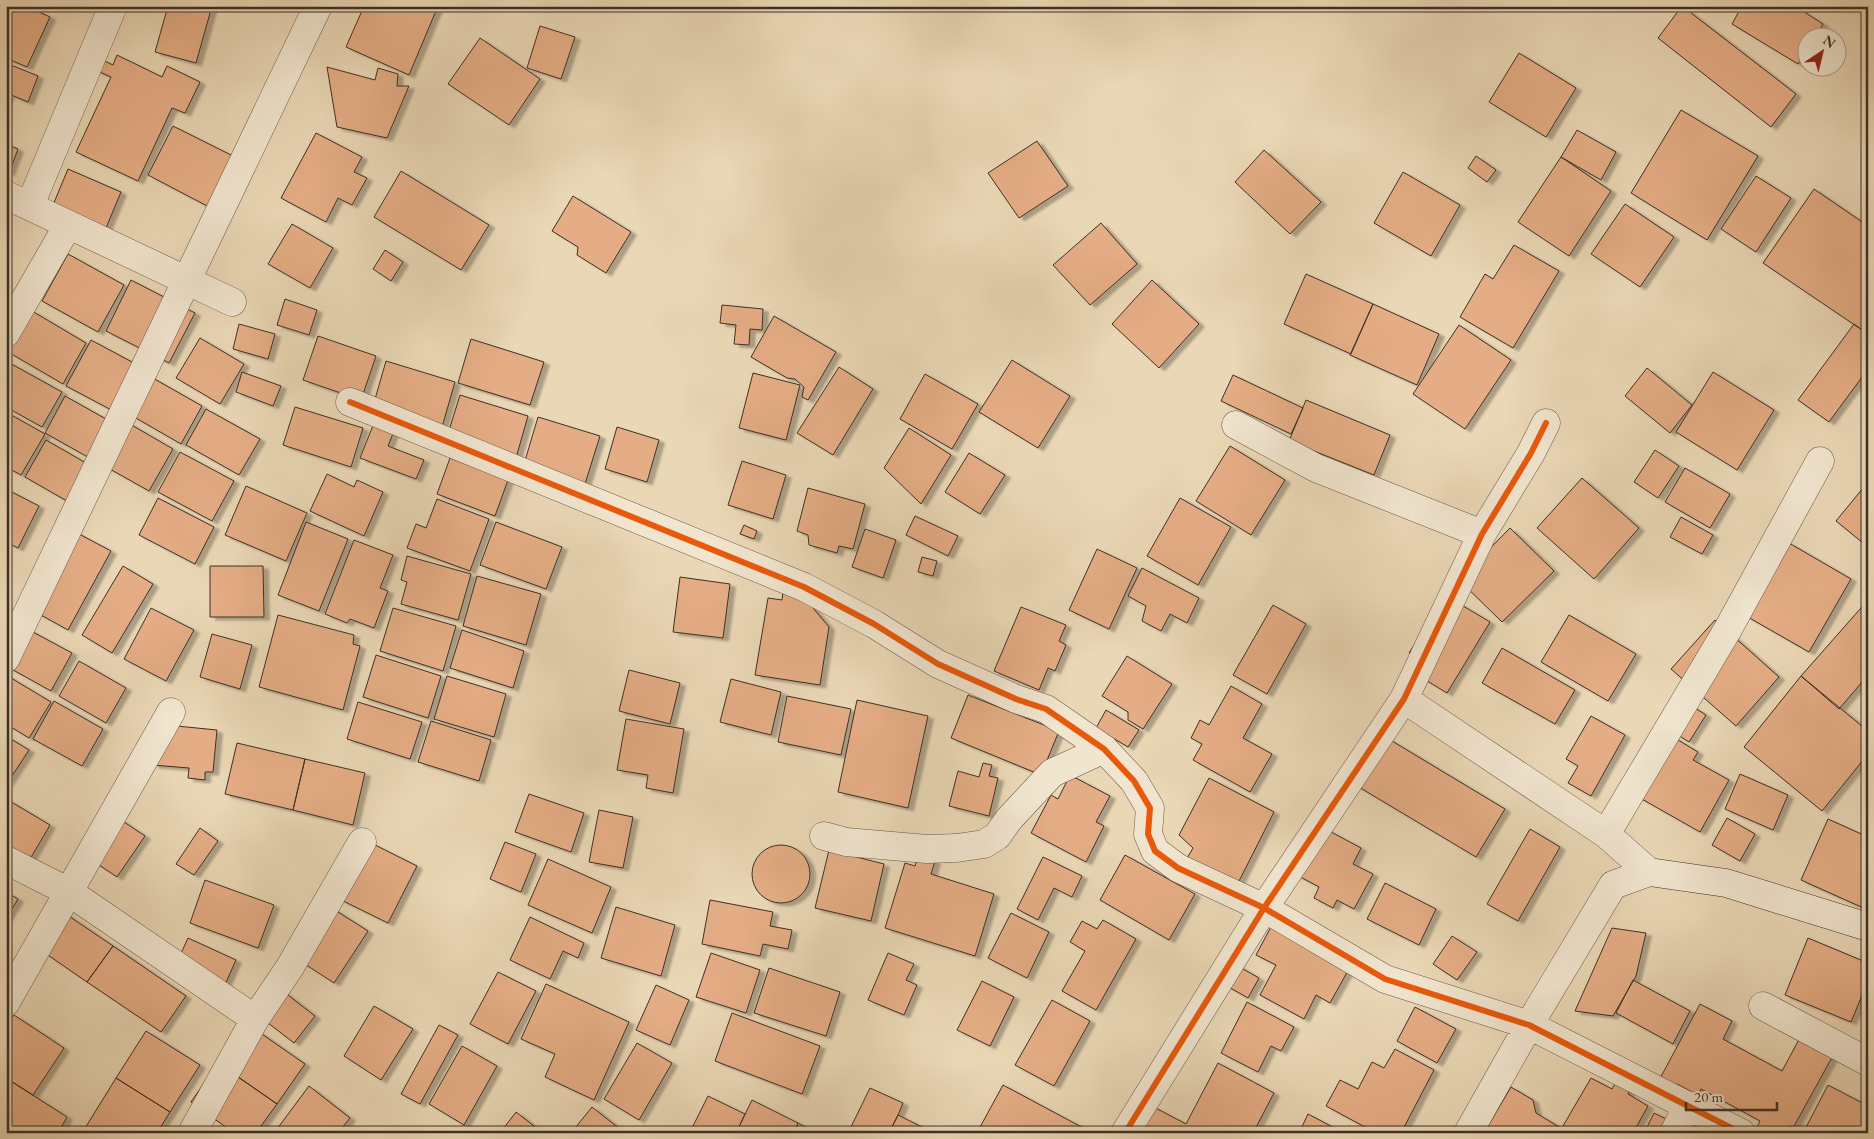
<svg xmlns="http://www.w3.org/2000/svg" width="1874" height="1139" font-family="'EB Garamond',serif">
  <style>
    .building { fill: #e5ad85; stroke: #3d3026; filter: url(#shadow) }
    .lines { fill: none; stroke-linecap: round; stroke-linejoin: round }
    .street-casing { stroke: #685a4a; stroke-width: 29 }
    .secondary-casing { stroke: #3d3026; stroke-width: 29 }
    .street { stroke: #f1e5cf; stroke-width: 28 }
    .secondary { stroke: #f1e5cf; stroke-width: 28 }
    .cycleway-casing { stroke: #f1e5cf; stroke-width: 9 }
    .cycleway { stroke: #e8590c; stroke-width: 6 }
  </style>
  <defs>
    <filter id="shadow"><feDropShadow dx="5.5" dy="3" stdDeviation="1" flood-color="#0004"/></filter>
  </defs>
  <rect width="100%" height="100%" fill="#ead7b5"/>
  <filter id="stains"><feTurbulence type="fractalNoise" baseFrequency=".004" numOctaves="4"/><feColorMatrix values="0 0 0 0 .2 0 0 0 0 .09 0 0 0 0 .02 0 0 0 .5 -.17"/></filter>
  <radialGradient id="worn" r=".72"><stop offset=".6" stop-color="#630" stop-opacity="0"/><stop offset="1" stop-color="#630" stop-opacity=".3"/></radialGradient>
  <path class="building" d="M6,6H26L50,17L27,67L6,58Z
    M168,6H212L196,63L155,52Z
    M364,6H438L409,75L346,47Z
    M1682,6L1796,94L1771,127L1658,38Z
    M1742,6H1795L1823,24L1815,38H1806V51L1798,64L1732,24Z
    M540,26L575,37L561,79L527,68Z
    M480,38L540,79L509,125L448,84Z
    M1519,53L1576,88L1546,137L1489,102Z
    M117,55L162,77L167,66L200,82L185,113L172,108L138,181L76,152L111,77L93,69L98,58L113,65Z
    M6,63L38,76L28,102L9,94L6,101Z
    M327,67L375,80L378,68L398,74L397,86H409L387,138L337,127Z
    M1681,110L1758,156L1707,240L1631,193Z
    M173,126L237,158L211,208L148,175Z
    M1577,130L1616,152L1601,180L1561,157Z
    M316,133L362,157L354,172L367,178L352,205L338,198L326,222L281,198Z
    M1037,141L1068,186L1019,218L988,173Z
    M6,144L18,149L9,173L6,172Z
    M1264,150L1321,202L1290,234L1235,182Z
    M1476,156L1496,170L1487,182L1468,168Z
    M1561,157L1611,191L1569,256L1518,222Z
    M68,169L121,192L106,228L53,205Z
    M401,171L489,225L461,270L374,217Z
    M1403,172L1460,205L1431,256L1374,223Z
    M1756,176L1791,198L1756,252L1721,229Z
    M1814,189L1868,226V334L1763,263Z
    M573,196L631,232L606,273L577,255L578,247L552,231Z
    M1625,204L1674,237L1640,287L1591,254Z
    M1101,223L1137,264L1090,305L1053,265Z
    M292,224L333,248L310,288L268,264Z
    M1514,245L1559,271L1513,348L1460,317L1485,274L1493,279Z
    M385,250L403,262L391,281L373,269Z
    M68,254L124,285L98,332L42,301Z
    M1306,274L1373,304L1351,354L1284,324Z
    M131,280L195,313L169,363L106,331Z
    M1152,280L1199,324L1159,368L1112,324Z
    M285,299L317,310L309,335L277,325Z
    M1373,304L1439,334L1417,385L1350,355Z
    M722,305L763,309L762,330L750,329L749,345L734,344L736,325L720,323Z
    M32,311L86,343L63,384L8,352Z
    M774,316L836,352L808,400L802,397L804,387L795,379L787,378L751,357Z
    M239,324L275,334L268,359L233,349Z
    M1854,324L1868,334V369L1829,422L1798,400Z
    M1459,325L1511,360L1465,429L1413,394Z
    M318,336L376,356L361,400L303,380Z
    M200,338L244,364L220,404L176,378Z
    M471,339L544,362L530,405L458,383Z
    M91,340L145,369L121,415L66,386Z
    M1012,360L1070,396L1038,448L979,412Z
    M6,361L62,392L42,427L6,407Z
    M386,361L455,382L440,434L371,413Z
    M839,367L873,389L833,455L797,433Z
    M1647,368L1692,405L1670,433L1625,396Z
    M242,372L281,386L273,406L236,392Z
    M1713,372L1774,410L1737,470L1676,432Z
    M753,373L800,385L786,440L739,428Z
    M925,374L978,404L952,449L900,419Z
    M1233,375L1303,408L1291,434L1221,401Z
    M151,377L202,406L181,444L129,414Z
    M460,395L528,416L516,458L447,437Z
    M65,396L122,428L102,465L45,433Z
    M1306,400L1390,435L1374,475L1289,441Z
    M295,407L363,428L351,467L283,445Z
    M206,409L260,439L239,475L186,445Z
    M6,412L45,434L21,475L6,467Z
    M116,416L173,449L149,491L92,459Z
    M538,417L600,436L585,484L524,464Z
    M374,423L394,431L388,446L424,460L416,479L360,458Z
    M617,427L659,440L647,482L605,469Z
    M909,428L951,455L921,504L884,468Z
    M46,440L100,471L79,508L25,477Z
    M1230,446L1285,480L1251,535L1196,501Z
    M1655,450L1679,466L1658,498L1634,482Z
    M180,452L234,481L212,521L158,492Z
    M969,453L1005,475L980,514L945,492Z
    M450,458L508,480L495,516L437,494Z
    M742,461L786,475L773,519L728,505Z
    M1685,468L1730,494L1710,528L1665,502Z
    M327,474L354,487L357,480L383,492L364,536L310,511Z
    M1582,478L1639,528L1594,579L1537,528Z
    M1868,482V547L1836,521Z
    M246,486L307,513L286,561L225,535Z
    M808,488L865,504L853,549L839,546L837,553L809,545L808,535L797,531Z
    M6,489L39,506L18,548L6,542Z
    M158,498L214,527L195,564L139,535Z
    M1180,498L1231,527L1198,585L1147,556Z
    M437,499L489,519L470,571L407,548L416,524L426,528Z
    M915,516L958,536L948,556L906,535Z
    M1681,517L1713,535L1702,554L1670,537Z
    M306,522L348,539L319,611L278,595Z
    M496,522L562,547L546,589L480,565Z
    M744,525L757,531L754,539L740,534Z
    M64,526L111,551L68,630L21,604Z
    M1510,528L1554,571L1502,622L1459,580Z
    M865,529L896,540L883,578L852,567Z
    M354,540L393,555L380,588L388,591L374,628L350,619L347,623L325,614Z
    M1789,543L1851,579L1809,652L1746,616Z
    M1097,549L1137,568L1109,629L1069,610Z
    M407,556L471,574L458,620L401,604L407,582L401,580Z
    M922,557L937,561L933,576L918,572Z
    M123,566L153,584L112,653L82,635Z
    M210,566H263L264,617H210Z
    M1142,568L1199,598L1187,623L1170,614L1161,631L1142,621L1146,606L1128,596Z
    M477,576L541,594L526,645L463,626Z
    M680,577L730,584L723,638L673,632Z
    M783,592L802,595L829,627L820,685L755,675L768,598L782,600Z
    M1453,600L1490,622L1447,693L1411,671L1419,658L1409,653L1425,628Z
    M1868,600V675L1839,709L1801,676Z
    M1273,605L1306,624L1267,694L1233,675Z
    M1021,607L1066,625L1059,641L1066,645L1055,671L1048,668L1039,690L994,671Z
    M151,608L194,630L166,681L124,659Z
    M393,608L456,626L443,671L380,651Z
    M278,615L354,635L353,644L360,646L343,710L259,687Z
    M1569,615L1636,654L1608,701L1541,662Z
    M1715,620L1779,677L1736,726L1671,669Z
    M18,624L72,653L51,691L6,666Z
    M462,630L524,651L513,688L450,668Z
    M212,634L252,645L240,689L200,677Z
    M1502,648L1575,690L1555,724L1482,683Z
    M376,655L441,676L428,718L363,697Z
    M1127,656L1172,684L1143,729L1128,720V712L1102,696Z
    M79,661L126,688L106,723L59,696Z
    M629,670L680,683L670,724L619,711Z
    M6,675L51,702L29,738L6,724Z
    M447,676L506,694L494,737L434,719Z
    M1801,676L1868,731V754L1822,811L1744,747Z
    M731,679L781,692L771,735L720,722Z
    M1231,686L1262,704L1243,738L1272,754L1250,792L1193,760L1202,744L1191,738L1200,720L1209,725Z
    M968,695L1059,731L1041,775L951,738Z
    M787,696L851,709L841,755L778,742Z
    M1676,696L1706,715L1689,742L1659,723Z
    M857,700L928,716L908,808L838,792Z
    M54,701L103,729L82,766L33,739Z
    M358,702L422,722L410,759L347,739Z
    M1106,710L1139,730L1128,747L1096,728Z
    M1591,716L1625,735L1591,796L1568,783L1578,766L1566,759Z
    M626,719L684,729L673,793L646,788L648,775L617,770Z
    M431,721L491,740L479,781L418,762Z
    M156,724L217,730L213,772H205V780L188,778L189,768L153,765Z
    M1668,734L1698,752L1693,760L1729,780L1700,832L1633,794Z
    M1382,735L1505,809L1476,857L1352,783Z
    M6,736L29,750L6,785Z
    M237,743L305,759L293,810L225,794Z
    M305,759L365,773L353,825L293,810Z
    M983,763L992,765L989,776L998,778L989,816L949,806L958,771L979,777Z
    M1740,774L1788,795L1773,830L1725,809Z
    M1070,775L1110,796L1096,822L1104,826L1086,862L1031,833L1051,795L1058,799Z
    M1209,778L1274,812L1236,887L1186,860L1193,848L1179,835Z
    M529,794L584,813L571,852L515,832Z
    M8,800L50,825L30,859L6,845V803Z
    M106,810L145,836L117,877L78,851Z
    M599,810L633,817L623,868L589,862Z
    M1727,818L1755,834L1740,861L1712,845Z
    M1828,819L1868,837V910L1801,880Z
    M1318,825L1361,848L1353,864L1373,874L1354,909L1337,900L1333,908L1314,898L1319,887L1293,873Z
    M200,828L218,841L194,875L176,864Z
    M1530,829L1560,847L1518,921L1487,904Z
    M363,839L417,866L388,923L335,897Z
    M505,842L536,854L521,892L490,879Z
    M752 874a29 29 0 1 1 58 0a29 29 0 1 1-58 0Z
    M829,850L884,864L871,921L815,908Z
    M918,855L935,861L931,874L994,894L975,956L885,928L905,863L915,866Z
    M1125,855L1195,894L1169,940L1100,900Z
    M1043,857L1082,876L1072,897L1054,888L1038,920L1017,909Z
    M548,859L611,887L592,933L528,905Z
    M205,880L274,905L258,948L190,923Z
    M1385,883L1436,909L1419,945L1367,919Z
    M6,892L18,899L6,919Z
    M710,900L773,912L770,926L792,930L788,949L763,944L760,956L702,944Z
    M51,904L113,946L87,982L26,940Z
    M327,905L368,931L334,983L294,957Z
    M616,907L675,925L661,976L601,958Z
    M1011,913L1049,932L1027,978L988,958Z
    M530,917L584,943L578,958L563,951L550,979L510,960Z
    M1103,920L1136,939L1096,1010L1062,991L1085,951L1070,942L1082,921L1097,929Z
    M1272,925L1350,967L1330,1003L1316,995L1304,1019L1260,995L1276,965L1256,955Z
    M1612,928L1646,933L1636,976L1613,1016L1575,1011Z
    M1452,936L1477,952L1457,980L1433,964Z
    M188,938L236,960L220,996L172,973Z
    M1808,938L1868,963V981L1851,1022L1785,995Z
    M113,946L186,996L161,1032L87,982Z
    M711,953L760,970L746,1013L696,997Z
    M888,953L914,964L906,980L917,985L904,1015L868,1000Z
    M1229,961L1259,978L1248,998L1218,981Z
    M769,968L840,992L826,1036L754,1013Z
    M498,972L536,991L508,1044L470,1024Z
    M1633,980L1690,1011L1673,1044L1616,1013Z
    M982,981L1014,997L990,1046L957,1030Z
    M271,982L315,1016L294,1043L250,1009Z
    M546,984L629,1022L594,1100L545,1077L555,1054L521,1039Z
    M656,985L689,1000L670,1045L636,1030Z
    M1052,1000L1090,1021L1054,1086L1015,1065Z
    M1247,1002L1294,1027L1281,1051L1271,1046L1258,1072L1221,1053Z
    M1700,1004L1732,1021L1723,1039L1782,1071L1802,1034L1835,1052L1793,1128L1789,1126L1786,1133H1763L1756,1129L1760,1121L1701,1089L1698,1095L1677,1084L1672,1093L1657,1084Z
    M374,1006L413,1029L381,1080L344,1056Z
    M1415,1007L1456,1029L1437,1063L1397,1041Z
    M732,1013L820,1046L802,1094L715,1061Z
    M14,1015L64,1048L33,1095L6,1078V1027Z
    M246,1023L305,1064L277,1104L218,1063Z
    M439,1025L458,1035L420,1104L401,1094Z
    M146,1031L200,1065L170,1112L116,1078Z
    M637,1043L672,1063L639,1120L604,1099Z
    M462,1046L497,1066L464,1125L429,1104Z
    M1395,1049L1434,1070L1401,1133H1376L1326,1106L1340,1080L1358,1089L1372,1062L1384,1068Z
    M218,1063L277,1104L256,1133H234L191,1102Z
    M1218,1063L1274,1093L1253,1133H1133L1148,1104L1186,1124Z
    M6,1078L67,1117L58,1133H6Z
    M116,1078L170,1112L157,1133H82Z
    M1591,1078L1612,1089L1616,1082L1630,1090L1628,1094L1648,1106L1633,1133H1573L1563,1126Z
    M1003,1085L1089,1131L1088,1133H986L979,1129Z
    M1828,1085L1868,1106V1133H1837L1831,1130L1830,1133H1803Z
    M309,1086L350,1118L338,1133H274Z
    M1511,1087L1533,1100L1536,1113L1569,1133H1484Z
    M870,1088L903,1103L898,1115L889,1133H848Z
    M708,1096L745,1114L736,1133L690,1132Z
    M752,1100L798,1123L794,1133H736Z
    M592,1107L625,1133H571Z
    M516,1112L534,1126L529,1133H500Z
    M1654,1113L1695,1133H1635L1638,1128L1645,1131Z
    M1308,1114L1344,1133H1299Z
    M898,1115L934,1133H889Z
    M798,1123L817,1133H794Z"/>
  <g class="lines">
    <defs>
      <path id="street" d="M6,195L232,302
        M30,205L113,6
        M6,333L68,225
        M350,402L804,587L874,624L938,664L1016,699L1046,709L1104,749L1134,781L1150,808L1148,834L1155,851L1178,868L1264,908L1385,979L1529,1025L1741,1133
        M1236,425L1316,468L1482,534
        M6,658L318,6
        M1404,699L1606,834L1649,872L1613,885L1529,1025L1468,1133
        M1606,834L1728,629L1820,461
        M824,836L846,842L927,849L957,848L984,844L997,836L1010,818L1052,773L1104,749
        M6,860L69,892L255,1019
        M6,1002L171,712
        M1763,1006L1868,1062
        M192,1133L255,1019L290,967L362,842
        M1125,1133L1264,908L1404,699L1482,534L1531,453L1546,423
        M1674,1133L1688,1105"/>
      <path id="secondary" d="M1649,872L1726,883L1868,927"/>
    </defs>
    <use href="#street" class="street-casing"/>
    <use href="#secondary" class="secondary-casing"/>
    <use href="#street" class="street"/>
    <use href="#secondary" class="secondary"/>
    <defs>
      <path id="cycleway" d="M350,402L804,587L874,624L938,664L1016,699L1046,709L1104,749L1134,781L1150,808L1148,834L1155,851L1178,868L1264,908L1385,979L1529,1025L1741,1133
        M1125,1133L1264,908L1404,699L1482,534L1531,453L1546,423"/>
    </defs>
    <use href="#cycleway" class="cycleway-casing"/>
    <use href="#cycleway" class="cycleway"/>
  </g>
  <rect width="1874" height="1139" fill="none" stroke="#ead7b5" stroke-width="25"/>
  <rect x="8" y="8" width="1859" height="1124" fill="none" stroke="#3d3026" stroke-width="2.5"/>
  <rect x="12" y="12" width="1849" height="1114" fill="none" stroke="#3d3026"/>
  <g transform="translate(1822 52) rotate(35)"><circle r="24" fill="#f1e5cf" stroke="#a99d8b"/>
  <path d="M0-4L9 19L0 12L-9 19Z" fill="#8f2418"/>
  <text y="-8" font-size="14" font-weight="bold" text-anchor="middle" fill="#3d3026">N</text>
  </g>
  <path d="M1686 1102v8h91v-8" fill="none" stroke="#3d3026" stroke-width="2.5"/>
  <text x="1694" y="1102" font-size="15" fill="#3d3026" stroke="#f1e5cf" stroke-width="4" paint-order="stroke">20 m</text>
  <rect width="100%" height="100%" filter="url(#stains)"/>
  <rect width="100%" height="100%" fill="url(#worn)"/>
</svg>
